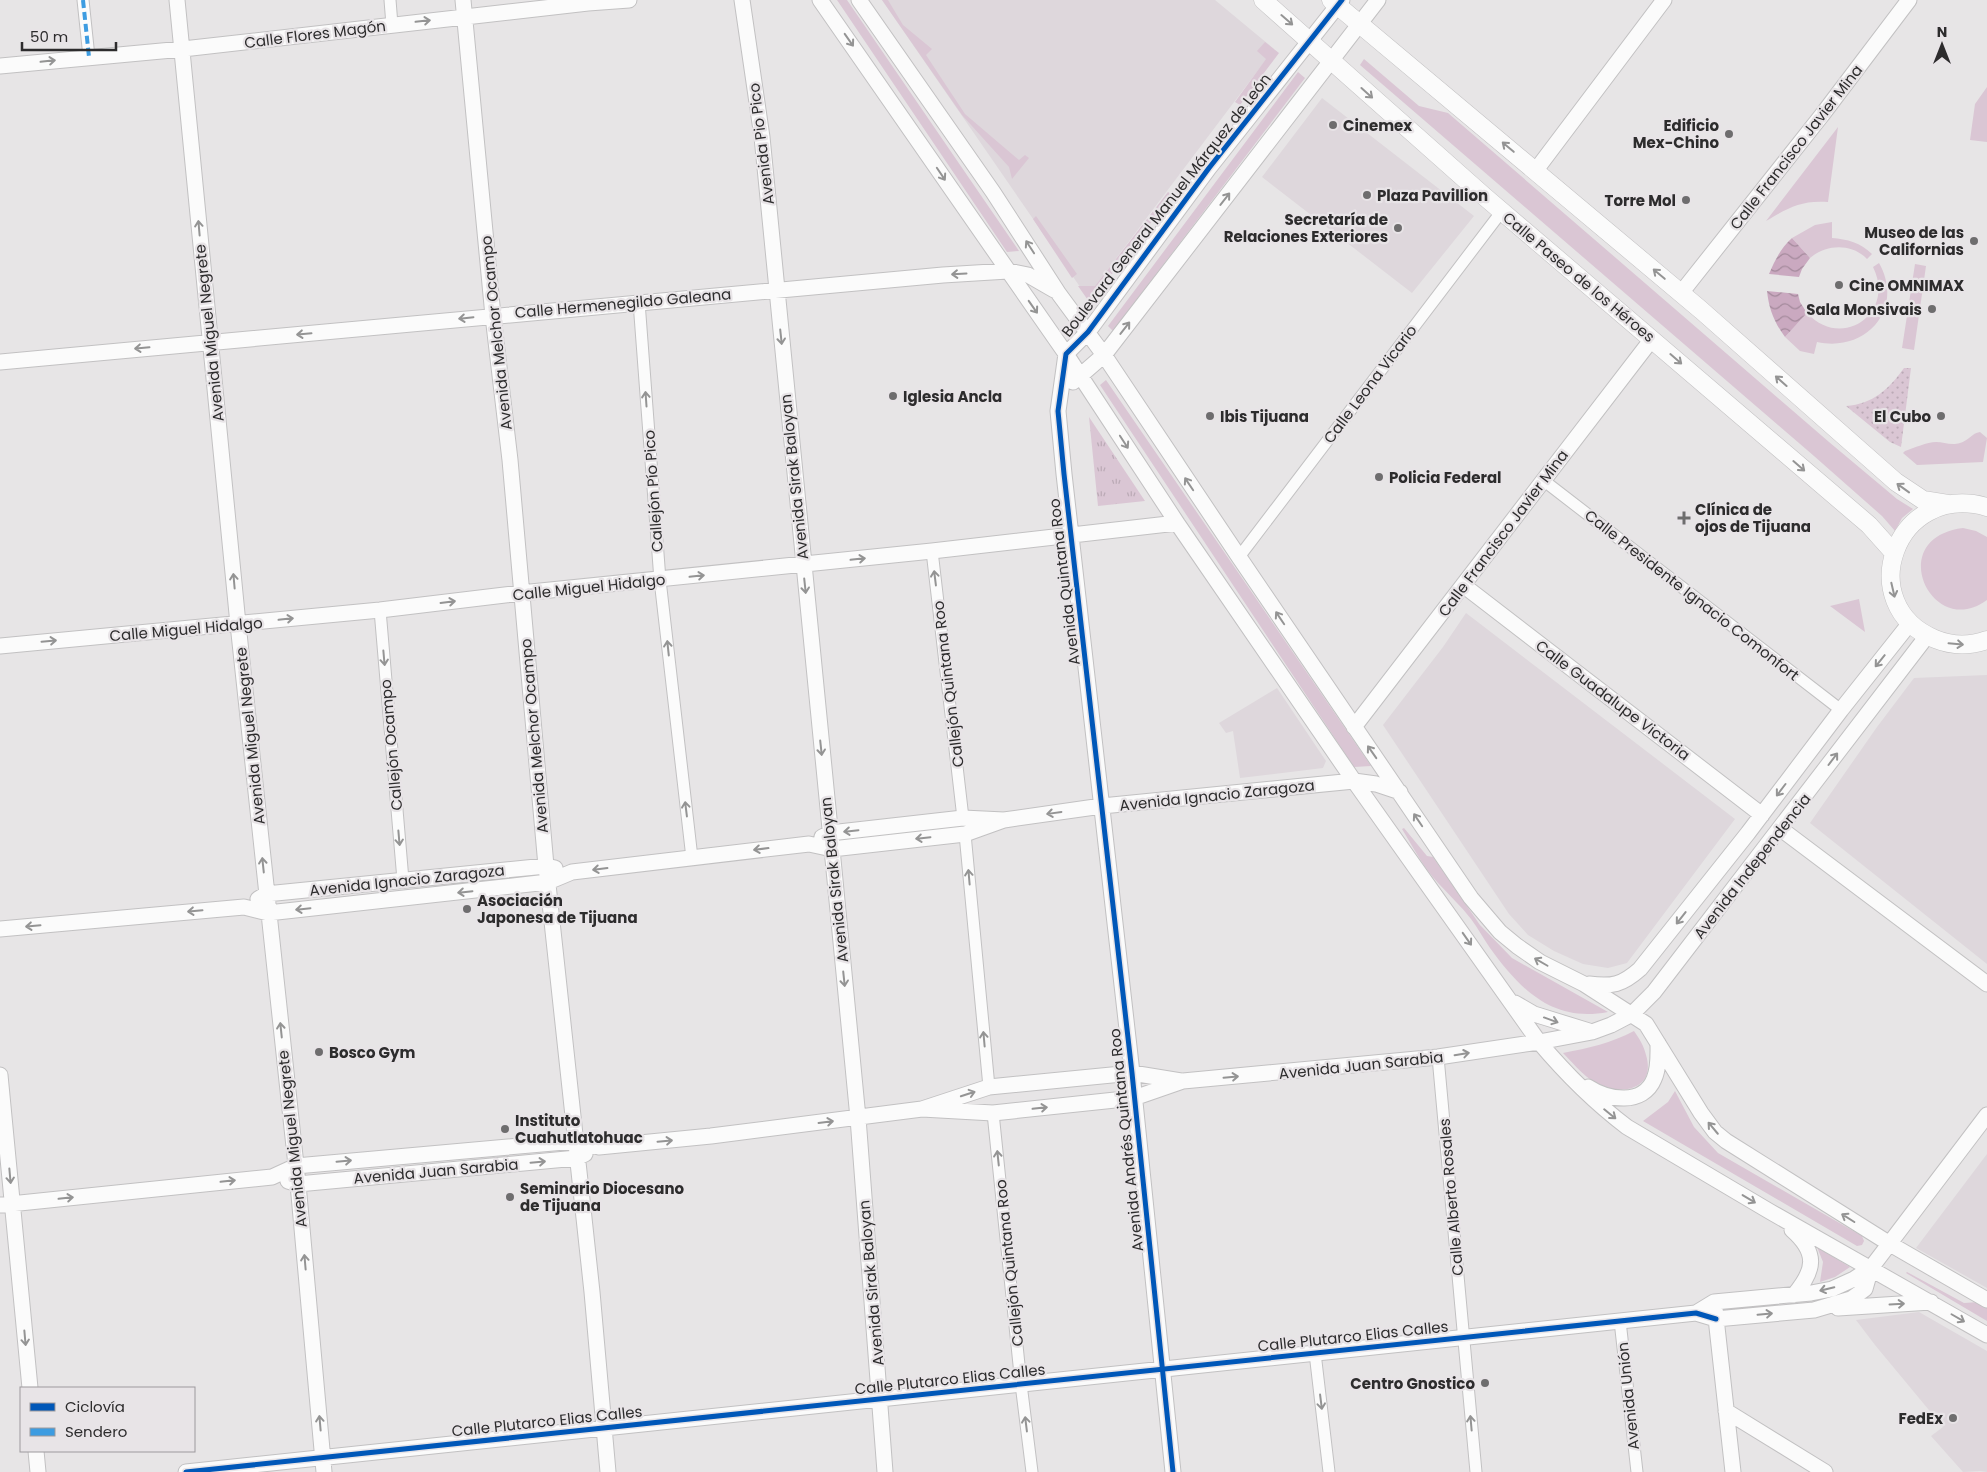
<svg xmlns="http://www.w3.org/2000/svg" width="1987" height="1472" font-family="Poppins,sans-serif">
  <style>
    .built { fill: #ded7dc }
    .grass { fill: #dac6d4 }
    .park { fill: url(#park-tufts) }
    .garden { fill: url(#garden-dots) }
    .water { fill: url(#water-waves) }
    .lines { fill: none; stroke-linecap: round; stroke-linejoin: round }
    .street-casing { stroke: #c2c1c2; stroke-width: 13 }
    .secondary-casing { stroke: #c2c1c2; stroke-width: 17 }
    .primary-casing { stroke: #c2c1c2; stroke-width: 19 }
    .street { stroke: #fbfbfb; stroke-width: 11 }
    .secondary { stroke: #fbfbfb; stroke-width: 15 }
    .primary { stroke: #fbfbfb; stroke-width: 18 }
    .quiet { stroke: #3d9ce1; stroke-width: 4; stroke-dasharray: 8 4; stroke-linecap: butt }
    .cycleway-casing { stroke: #e8e4e7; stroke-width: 8 }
    .cycleway { stroke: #0057b8; stroke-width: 5 }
    .oneway { stroke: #949494 }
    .poi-dot { fill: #6e6d6e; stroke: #e8e4e7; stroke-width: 2 }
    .labels { text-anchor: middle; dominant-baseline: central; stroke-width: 4.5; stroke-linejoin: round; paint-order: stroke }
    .street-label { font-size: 15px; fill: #2d2c2d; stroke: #e8e4e7 }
    .poi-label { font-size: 15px; font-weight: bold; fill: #2d2c2d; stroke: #e8e4e7; text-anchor: start }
  </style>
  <defs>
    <pattern id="park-tufts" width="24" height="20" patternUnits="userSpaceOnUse" patternTransform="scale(1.25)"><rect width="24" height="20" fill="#dac6d4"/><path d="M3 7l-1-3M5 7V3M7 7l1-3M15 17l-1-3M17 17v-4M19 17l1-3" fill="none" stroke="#bbaab6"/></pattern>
    <pattern id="garden-dots" width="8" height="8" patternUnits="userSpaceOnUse" patternTransform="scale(1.25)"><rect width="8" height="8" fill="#dac6d4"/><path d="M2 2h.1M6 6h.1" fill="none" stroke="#bbaab6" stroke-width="1.8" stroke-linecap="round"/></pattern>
    <pattern id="water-waves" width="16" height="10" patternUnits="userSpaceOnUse" patternTransform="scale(1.25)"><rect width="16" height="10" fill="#caa9c0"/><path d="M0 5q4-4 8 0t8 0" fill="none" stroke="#a48a9c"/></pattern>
  </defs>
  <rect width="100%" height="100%" fill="#e7e5e6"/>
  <path class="built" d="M882,0H1215L1274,49L1087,297Z
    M1322,98L1474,216L1412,293L1262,177Z
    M1466,613L1735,819L1627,963L1608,968L1583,964L1554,951L1528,935L1509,914L1383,725L1443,647Z
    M1987,675V964L1810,823L1877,727L1914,678Z
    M1277,688L1326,761L1323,768L1240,778L1233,731L1226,733L1219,723Z
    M1987,1154V1288L1916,1248Z
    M1919,1312L1987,1351V1472L1980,1471L1963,1472L1931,1436L1943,1427L1875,1345L1856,1320Z"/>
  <path class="grass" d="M837,0H847L1019,251L1007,252Z
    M882,0H888L903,25L932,49L926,55L965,114L1019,160L1025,155L1029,158L1012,179L1009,167L962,115Z
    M1265,42L1279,53L1240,105L1235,102L1266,59L1257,51Z
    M1364,59L1419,106L1448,113L1829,442L1897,499L1913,509L1902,518L1895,531L1882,516L1814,456L1360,65Z
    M1298,72L1305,78L1113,331L1108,326Z
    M1987,87V142L1970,140L1975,104Z
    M1838,127L1828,202C1801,200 1788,208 1766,221Z
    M1168,192L1172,195L1090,303L1078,286H1095Z
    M1036,216L1077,274L1072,278L1033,219Z
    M1832,222V238C1847,239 1861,243 1872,254L1867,259C1852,243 1826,244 1810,258L1792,238L1815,225Z
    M1879,263C1905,309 1866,353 1817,342L1814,354L1800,351L1785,337L1807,313C1842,351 1896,313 1873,267Z
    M1915,264L1926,266L1914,350L1902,348Z
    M1106,380L1371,766L1354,767L1100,385Z
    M1980,432L1987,438L1983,462L1917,465L1903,453L1905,451C1914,448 1927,442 1936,442C1944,442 1951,446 1960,443C1968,441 1972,433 1980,432Z
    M1963,528L1976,531L1987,537V600C1932,641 1883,538 1963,528Z
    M1859,599L1865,632L1830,606Z
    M1404,828L1427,856L1433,857L1480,925L1512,958L1608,1012C1552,1023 1520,989 1490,948C1483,938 1478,928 1471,919C1461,906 1449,895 1438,883C1423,867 1413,847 1402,829Z
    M1634,1031C1639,1038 1644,1046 1646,1055C1655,1085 1630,1095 1604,1087C1587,1081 1575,1065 1563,1053C1589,1048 1611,1043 1634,1031Z
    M1675,1091L1694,1127L1718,1153L1862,1236L1864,1241L1862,1245L1857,1246L1643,1121L1668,1102Z
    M1817,1247L1820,1249L1850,1267L1835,1277L1820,1282L1823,1262Z
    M1907,1272L1964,1303L1979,1302L1987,1306V1321L1906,1273Z"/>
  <path class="park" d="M1089,417L1145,501L1098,506Z"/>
  <path class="garden" d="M1904,368H1911L1901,447L1890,442L1846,406C1873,404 1889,389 1904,368Z"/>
  <path class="water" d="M1792,238L1810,258L1802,269L1799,277L1769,274C1775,260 1781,248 1792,238Z
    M1767,291L1798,294L1800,302L1807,313L1785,337C1774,322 1769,309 1767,291Z"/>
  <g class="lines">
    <defs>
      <path id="street" d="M83,0L89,57
        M390,0L392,25
        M639,302L660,580L692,858
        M1543,480L1841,710
        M932,551L963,818
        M1239,557L1502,211
        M380,610L403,880
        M965,834L989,1087
        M1438,1057L1476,1472
        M993,1113L1021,1384L1032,1472
        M1620,1321L1637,1472
        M1315,1353L1329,1472"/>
      <path id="secondary" d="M177,0L238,624L298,1184L324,1472
        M463,0L493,316L510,460L546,866L592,1292L608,1472
        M742,0L762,137L832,849L858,1118L885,1472
        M820,0L1066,354L1177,523L1354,781L1539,1042C1566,1074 1594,1102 1627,1127L1769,1211L1987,1335
        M859,0L993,192L1059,294L1104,355L1239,557L1471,898L1500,932L1517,946L1540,962L1584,984L1646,1024L1701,1113L1715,1132L1726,1141L1890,1244L1987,1300
        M0,66L183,49L588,3L629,0
        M1536,170L1664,0
        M1681,293L1822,115L1909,0
        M0,362L943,275L1008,271L1028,275L1054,290
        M1073,382L1104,355L1378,0
        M1463,585L1762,815
        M0,646L380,610L521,593L932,551L1177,523
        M1354,727L1652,339
        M1781,829L1987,984
        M822,837L830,833L963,818L1004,820L1102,806L1354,781L1376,784L1400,792
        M258,899L266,894L546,866L555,868
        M0,929L244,907L268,913L548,882L572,872L809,844L832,849L965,834L1004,820
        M1589,984C1612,987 1622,985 1640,969L1748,833L1841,710L1910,623
        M1515,1003L1534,1014L1589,1031
        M0,1075L30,1388
        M1588,1087C1608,1100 1643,1106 1654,1079C1659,1068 1658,1055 1658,1043
        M922,1109L993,1113L1134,1098L1183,1081L1438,1057L1539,1042L1592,1032L1611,1025L1632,1014L1654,992L1927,636
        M288,1181L298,1184L577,1158L585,1154
        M0,1205L272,1177L296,1166L576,1141L599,1147L711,1136L922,1109L989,1087L1132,1073L1181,1081
        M1792,1230C1818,1253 1815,1270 1794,1295
        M1838,1308L1931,1302
        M1715,1309L1733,1472
        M1696,1313L1714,1302L1811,1293L1832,1289L1854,1279L1871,1268L1987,1115
        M1726,1411L1825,1472
        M36,1451L38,1472
        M186,1472L1696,1313L1716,1319L1814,1310L1851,1299L1865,1289L1871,1268
        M1173,1472L1132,1073L1064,474L1058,411L1066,354L1088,332L1209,168L1342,0"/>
      <path id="primary" d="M1263,0L1485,197L1869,525L1894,553
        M1331,0L1701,310L1896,482L1923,500L1948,504
        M1987,507C1895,481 1852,605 1935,639C1952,646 1970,646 1987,640"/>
    </defs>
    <use href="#street" class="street-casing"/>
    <use href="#secondary" class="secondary-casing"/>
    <use href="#primary" class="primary-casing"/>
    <use href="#street" class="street"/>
    <use href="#secondary" class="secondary"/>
    <use href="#primary" class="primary"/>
    <path class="quiet" d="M83,0L89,57"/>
    <defs>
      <path id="cycleway" d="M186,1472L1696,1313L1716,1319
        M1173,1472L1132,1073L1064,474L1058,411L1066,354L1088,332L1209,168L1342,0"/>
    </defs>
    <use href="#cycleway" class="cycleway-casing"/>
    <use href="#cycleway" class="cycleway"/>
  </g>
  <defs><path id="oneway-shaft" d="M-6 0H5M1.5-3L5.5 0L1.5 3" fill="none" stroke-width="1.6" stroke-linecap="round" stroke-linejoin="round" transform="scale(1.25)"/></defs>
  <g class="oneway">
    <use href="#oneway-shaft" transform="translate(1287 20) rotate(41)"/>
    <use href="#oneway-shaft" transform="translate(423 21) rotate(-6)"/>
    <use href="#oneway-shaft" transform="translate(849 40) rotate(55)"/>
    <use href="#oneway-shaft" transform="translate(48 61) rotate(-6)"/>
    <use href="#oneway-shaft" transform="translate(1367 93) rotate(42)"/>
    <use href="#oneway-shaft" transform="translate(1508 147) rotate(-140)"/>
    <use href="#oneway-shaft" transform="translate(941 174) rotate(56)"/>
    <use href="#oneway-shaft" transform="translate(1225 199) rotate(-52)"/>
    <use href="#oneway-shaft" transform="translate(199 228) rotate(-95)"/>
    <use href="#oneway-shaft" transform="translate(1030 247) rotate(-123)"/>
    <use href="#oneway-shaft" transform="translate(959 274) rotate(177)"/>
    <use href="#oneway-shaft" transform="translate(1659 274) rotate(-140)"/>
    <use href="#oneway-shaft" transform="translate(1033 307) rotate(55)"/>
    <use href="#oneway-shaft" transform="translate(466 318) rotate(174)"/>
    <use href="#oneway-shaft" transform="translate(1125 328) rotate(-52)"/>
    <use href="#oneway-shaft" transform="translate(304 334) rotate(175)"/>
    <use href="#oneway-shaft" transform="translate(781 337) rotate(84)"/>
    <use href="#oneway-shaft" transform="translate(142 348) rotate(175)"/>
    <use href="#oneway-shaft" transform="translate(1676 359) rotate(41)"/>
    <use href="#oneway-shaft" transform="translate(1781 381) rotate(-138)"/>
    <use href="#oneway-shaft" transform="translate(646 399) rotate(-94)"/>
    <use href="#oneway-shaft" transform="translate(1124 442) rotate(57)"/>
    <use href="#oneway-shaft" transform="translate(1799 466) rotate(41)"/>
    <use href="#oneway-shaft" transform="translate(1189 484) rotate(-124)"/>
    <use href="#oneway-shaft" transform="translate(1903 488) rotate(-144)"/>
    <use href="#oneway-shaft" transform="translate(858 559) rotate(-6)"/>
    <use href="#oneway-shaft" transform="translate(697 576) rotate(-6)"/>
    <use href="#oneway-shaft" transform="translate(935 578) rotate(-97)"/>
    <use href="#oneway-shaft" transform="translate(234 581) rotate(-95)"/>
    <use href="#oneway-shaft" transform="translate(805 586) rotate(84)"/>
    <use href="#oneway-shaft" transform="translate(1893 590) rotate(77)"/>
    <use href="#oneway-shaft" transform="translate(448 602) rotate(-7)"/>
    <use href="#oneway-shaft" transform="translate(1280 618) rotate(-124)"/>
    <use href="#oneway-shaft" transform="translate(286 619) rotate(-6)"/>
    <use href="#oneway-shaft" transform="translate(49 641) rotate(-5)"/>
    <use href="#oneway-shaft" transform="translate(1956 644) rotate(5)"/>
    <use href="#oneway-shaft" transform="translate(668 648) rotate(-96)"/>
    <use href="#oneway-shaft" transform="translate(384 658) rotate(85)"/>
    <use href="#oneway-shaft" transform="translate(1880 661) rotate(129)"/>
    <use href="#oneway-shaft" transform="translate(821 748) rotate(84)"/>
    <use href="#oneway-shaft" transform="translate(1372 752) rotate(-125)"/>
    <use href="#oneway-shaft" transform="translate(1833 759) rotate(-53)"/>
    <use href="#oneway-shaft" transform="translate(1781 790) rotate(127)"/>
    <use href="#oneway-shaft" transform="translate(686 809) rotate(-97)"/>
    <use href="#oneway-shaft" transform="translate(1054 813) rotate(172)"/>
    <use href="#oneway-shaft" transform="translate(1418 820) rotate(-124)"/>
    <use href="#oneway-shaft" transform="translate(851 831) rotate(174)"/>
    <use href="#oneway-shaft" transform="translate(399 838) rotate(85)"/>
    <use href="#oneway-shaft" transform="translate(923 838) rotate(174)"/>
    <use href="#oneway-shaft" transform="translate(761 849) rotate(173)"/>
    <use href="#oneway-shaft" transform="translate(263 865) rotate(-96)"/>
    <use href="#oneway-shaft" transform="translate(600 869) rotate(173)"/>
    <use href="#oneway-shaft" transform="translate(969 877) rotate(-95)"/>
    <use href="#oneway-shaft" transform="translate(465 892) rotate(174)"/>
    <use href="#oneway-shaft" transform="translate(303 909) rotate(174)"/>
    <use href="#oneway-shaft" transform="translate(195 911) rotate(175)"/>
    <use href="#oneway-shaft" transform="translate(1681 918) rotate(128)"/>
    <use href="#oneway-shaft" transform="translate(33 926) rotate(175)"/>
    <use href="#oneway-shaft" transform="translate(1467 939) rotate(55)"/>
    <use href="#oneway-shaft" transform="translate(1541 962) rotate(-150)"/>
    <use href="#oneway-shaft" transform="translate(844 979) rotate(84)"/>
    <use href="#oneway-shaft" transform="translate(1551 1020) rotate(20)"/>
    <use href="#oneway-shaft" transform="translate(281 1030) rotate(-96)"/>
    <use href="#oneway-shaft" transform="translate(984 1039) rotate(-95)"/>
    <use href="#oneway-shaft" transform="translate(1462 1054) rotate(-9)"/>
    <use href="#oneway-shaft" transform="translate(1231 1077) rotate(-5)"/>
    <use href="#oneway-shaft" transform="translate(968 1094) rotate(-18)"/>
    <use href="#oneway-shaft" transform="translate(1040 1108) rotate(-6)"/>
    <use href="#oneway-shaft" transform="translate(1610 1114) rotate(39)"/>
    <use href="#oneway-shaft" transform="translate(826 1122) rotate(-7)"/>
    <use href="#oneway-shaft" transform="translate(1713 1128) rotate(-130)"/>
    <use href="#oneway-shaft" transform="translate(665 1141) rotate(-5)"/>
    <use href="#oneway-shaft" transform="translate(998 1158) rotate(-96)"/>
    <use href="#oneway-shaft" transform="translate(344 1161) rotate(-5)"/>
    <use href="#oneway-shaft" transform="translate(538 1162) rotate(-5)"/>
    <use href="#oneway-shaft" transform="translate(10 1176) rotate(85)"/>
    <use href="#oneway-shaft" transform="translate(228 1181) rotate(-6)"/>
    <use href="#oneway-shaft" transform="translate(66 1198) rotate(-6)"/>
    <use href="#oneway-shaft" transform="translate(1749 1199) rotate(31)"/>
    <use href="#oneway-shaft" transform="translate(1848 1218) rotate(-148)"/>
    <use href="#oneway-shaft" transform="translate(305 1262) rotate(-95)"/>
    <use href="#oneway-shaft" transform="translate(1827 1289) rotate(167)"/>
    <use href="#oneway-shaft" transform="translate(1897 1304) rotate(-3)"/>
    <use href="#oneway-shaft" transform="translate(1765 1314) rotate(-5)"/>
    <use href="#oneway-shaft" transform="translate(1958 1318) rotate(30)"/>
    <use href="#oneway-shaft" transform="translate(25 1338) rotate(85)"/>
    <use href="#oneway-shaft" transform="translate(1321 1402) rotate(83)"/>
    <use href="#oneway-shaft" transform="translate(320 1423) rotate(-95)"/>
    <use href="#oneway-shaft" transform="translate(1471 1423) rotate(-95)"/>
    <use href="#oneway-shaft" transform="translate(1026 1424) rotate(-97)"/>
  </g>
  <g class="poi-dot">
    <circle cx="1333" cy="125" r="5"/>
    <circle cx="1729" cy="134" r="5"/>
    <circle cx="1367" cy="195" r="5"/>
    <circle cx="1686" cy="200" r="5"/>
    <circle cx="1398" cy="228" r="5"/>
    <circle cx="1974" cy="241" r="5"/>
    <circle cx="1839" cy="285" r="5"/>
    <circle cx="1932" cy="309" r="5"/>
    <circle cx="893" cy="396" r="5"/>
    <circle cx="1210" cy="416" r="5"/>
    <circle cx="1941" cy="416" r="5"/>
    <circle cx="1379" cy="477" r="5"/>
    <path d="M1681.5 510.5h5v5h5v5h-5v5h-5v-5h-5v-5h5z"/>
    <circle cx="467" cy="909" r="5"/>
    <circle cx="319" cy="1052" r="5"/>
    <circle cx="505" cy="1129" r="5"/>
    <circle cx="510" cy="1197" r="5"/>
    <circle cx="1485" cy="1383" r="5"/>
    <circle cx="1953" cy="1418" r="5"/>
  </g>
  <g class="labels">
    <g class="street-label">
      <text transform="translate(315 34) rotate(-7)">Calle Flores Magón</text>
      <text transform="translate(761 144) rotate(-97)">Avenida Pio Pico</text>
      <text transform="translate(1796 147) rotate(-52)">Calle Francisco Javier Mina</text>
      <text transform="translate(1166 205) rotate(-52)">Boulevard General Manuel Márquez de León</text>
      <text transform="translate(1579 277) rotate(40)">Calle Paseo de los Héroes</text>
      <text transform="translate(623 303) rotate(-5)">Calle Hermenegildo Galeana</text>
      <text transform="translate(209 333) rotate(-96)">Avenida Miguel Negrete</text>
      <text transform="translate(496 333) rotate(-96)">Avenida Melchor Ocampo</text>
      <text transform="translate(1370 384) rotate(-53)">Calle Leona Vicario</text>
      <text transform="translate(794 477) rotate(-96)">Avenida Sirak Baloyan</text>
      <text transform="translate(653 491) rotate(-94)">Callejón Pío Pico</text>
      <text transform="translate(1503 533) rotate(-53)">Calle Francisco Javier Mina</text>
      <text transform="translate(1064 582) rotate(-97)">Avenida Quintana Roo</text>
      <text transform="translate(589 587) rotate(-6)">Calle Miguel Hidalgo</text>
      <text transform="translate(1692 595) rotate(38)">Calle Presidente Ignacio Comonfort</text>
      <text transform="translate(186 629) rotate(-5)">Calle Miguel Hidalgo</text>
      <text transform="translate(948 684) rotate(-97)">Callejón Quintana Roo</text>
      <text transform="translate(1613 700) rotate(37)">Calle Guadalupe Victoria</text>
      <text transform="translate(250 736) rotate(-96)">Avenida Miguel Negrete</text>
      <text transform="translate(534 736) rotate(-95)">Avenida Melchor Ocampo</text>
      <text transform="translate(391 745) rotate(-95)">Callejón Ocampo</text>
      <text transform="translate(1217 795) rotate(-6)">Avenida Ignacio Zaragoza</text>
      <text transform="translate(1752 866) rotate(-52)">Avenida Independencia</text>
      <text transform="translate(407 880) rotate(-6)">Avenida Ignacio Zaragoza</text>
      <text transform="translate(834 880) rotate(-96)">Avenida Sirak Baloyan</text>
      <text transform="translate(1361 1065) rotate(-6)">Avenida Juan Sarabia</text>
      <text transform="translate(292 1139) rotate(-96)">Avenida Miguel Negrete</text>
      <text transform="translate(1126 1140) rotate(-96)">Avenida Andrés Quintana Roo</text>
      <text transform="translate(436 1171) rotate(-5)">Avenida Juan Sarabia</text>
      <text transform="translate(1451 1197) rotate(-95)">Calle Alberto Rosales</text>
      <text transform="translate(1009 1263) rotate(-96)">Callejón Quintana Roo</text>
      <text transform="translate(871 1283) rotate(-95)">Avenida Sirak Baloyan</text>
      <text transform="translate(1353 1336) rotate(-6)">Calle Plutarco Elias Calles</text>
      <text transform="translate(950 1379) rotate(-6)">Calle Plutarco Elias Calles</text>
      <text transform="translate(1628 1396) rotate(-96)">Avenida Unión</text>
      <text transform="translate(547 1421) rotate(-6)">Calle Plutarco Elias Calles</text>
    </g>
    <g class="poi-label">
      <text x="1343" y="125">Cinemex</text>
      <text x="1719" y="125" text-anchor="end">Edificio<tspan x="1719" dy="17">Mex-Chino</tspan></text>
      <text x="1377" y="195">Plaza Pavillion</text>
      <text x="1676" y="200" text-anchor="end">Torre Mol</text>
      <text x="1388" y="219" text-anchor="end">Secretaría de<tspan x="1388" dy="17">Relaciones Exteriores</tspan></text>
      <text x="1964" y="232" text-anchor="end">Museo de las<tspan x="1964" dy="17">Californias</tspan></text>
      <text x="1849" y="285">Cine OMNIMAX</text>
      <text x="1922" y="309" text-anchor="end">Sala Monsivais</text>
      <text x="903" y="396">Iglesia Ancla</text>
      <text x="1220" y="416">Ibis Tijuana</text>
      <text x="1931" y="416" text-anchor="end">El Cubo</text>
      <text x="1389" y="477">Policia Federal</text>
      <text x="1695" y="509">Clínica de<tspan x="1695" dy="17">ojos de Tijuana</tspan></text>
      <text x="477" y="900">Asociación<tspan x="477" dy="17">Japonesa de Tijuana</tspan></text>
      <text x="329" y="1052">Bosco Gym</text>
      <text x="515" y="1120">Instituto<tspan x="515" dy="17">Cuahutlatohuac</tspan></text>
      <text x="520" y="1188">Seminario Diocesano<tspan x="520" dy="17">de Tijuana</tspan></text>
      <text x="1475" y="1383" text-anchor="end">Centro Gnostico</text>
      <text x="1943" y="1418" text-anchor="end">FedEx</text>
    </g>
  </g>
  <rect x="20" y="1387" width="175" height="65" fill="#e8e4e7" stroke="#9d9a9d"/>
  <rect x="30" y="1403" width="25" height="8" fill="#0057b8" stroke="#9d9a9d"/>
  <text x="65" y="1412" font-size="15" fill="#2d2c2d">Ciclovía</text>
  <rect x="30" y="1428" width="25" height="8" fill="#3d9ce1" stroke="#9d9a9d"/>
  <text x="65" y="1437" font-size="15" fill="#2d2c2d">Sendero</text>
  <g transform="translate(1942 45)" stroke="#e8e4e7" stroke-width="4" paint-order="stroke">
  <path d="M0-4L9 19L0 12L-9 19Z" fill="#2d2c2d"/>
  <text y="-8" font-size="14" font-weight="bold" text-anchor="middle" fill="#2d2c2d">N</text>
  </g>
  <path d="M22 42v8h94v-8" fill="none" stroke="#2d2c2d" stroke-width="2.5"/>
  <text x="30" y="42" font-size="15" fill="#2d2c2d" stroke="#e8e4e7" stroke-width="4" paint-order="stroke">50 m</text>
</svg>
